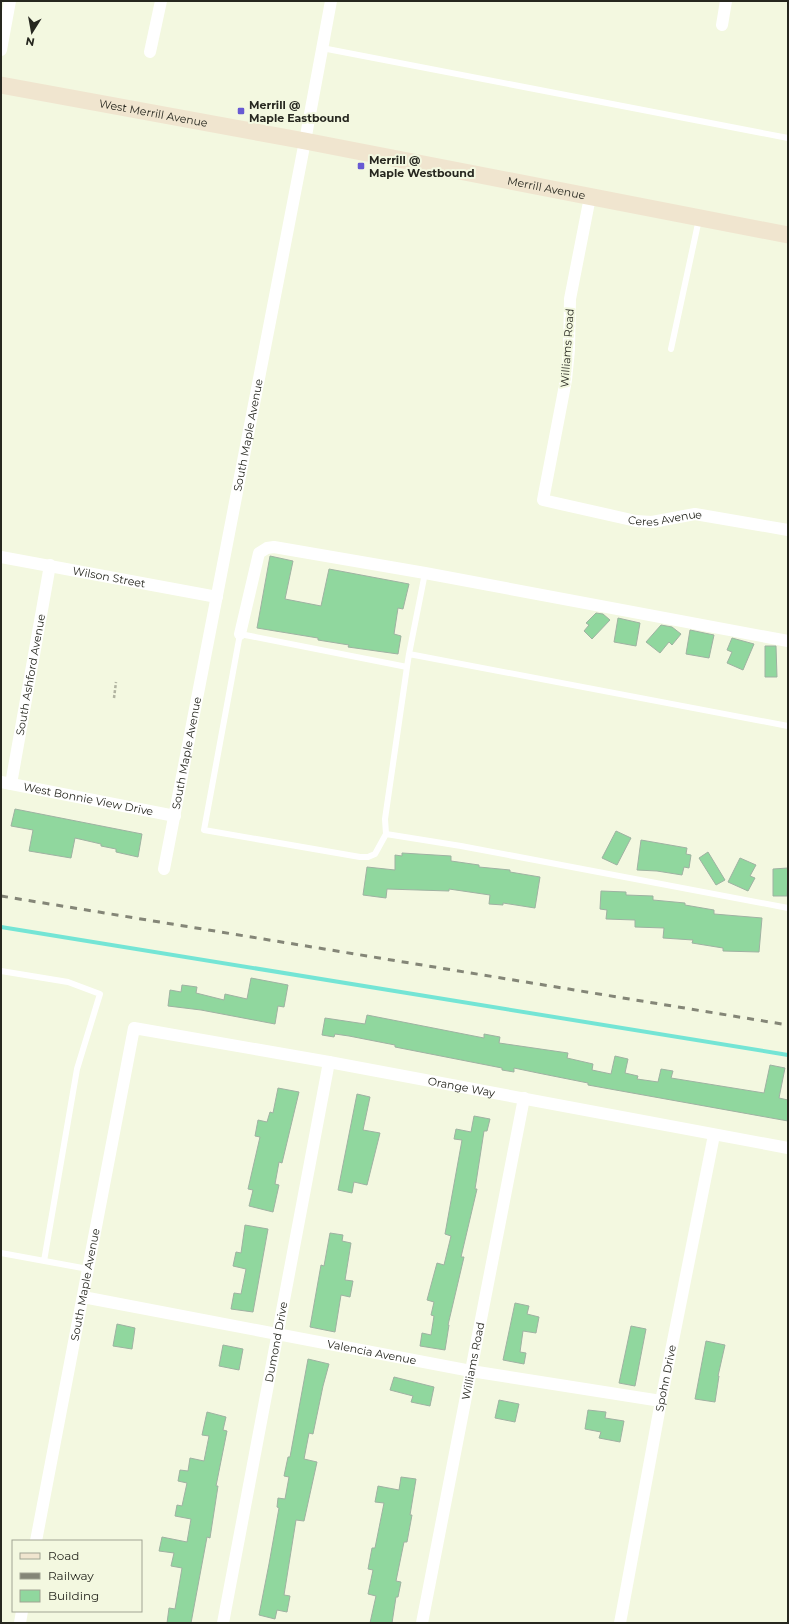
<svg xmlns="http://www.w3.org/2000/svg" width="789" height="1624" font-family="Montserrat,sans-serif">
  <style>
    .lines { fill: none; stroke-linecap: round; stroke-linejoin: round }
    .stream { stroke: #74e5d5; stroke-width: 4 }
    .building { fill: #90d79e; stroke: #9fb2a2 }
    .path { stroke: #b1b4a1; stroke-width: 2.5; stroke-dasharray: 3 2; stroke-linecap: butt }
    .service { stroke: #fff; stroke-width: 6 }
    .minor { stroke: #fff; stroke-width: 12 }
    .secondary { stroke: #f0e5cf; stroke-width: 17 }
    .rail { stroke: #848677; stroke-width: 3; stroke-dasharray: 7 7; stroke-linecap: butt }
    .poi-dot { fill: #675ad3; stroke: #f3f8e0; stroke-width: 1.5 }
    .labels { text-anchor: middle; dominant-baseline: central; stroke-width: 4; stroke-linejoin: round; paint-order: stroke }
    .poi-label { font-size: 11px; font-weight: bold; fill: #26271f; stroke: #f3f8e0; text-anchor: start }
    .street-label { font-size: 11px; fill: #26271f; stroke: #f3f8e0 }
  </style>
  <rect width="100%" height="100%" fill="#f3f8e0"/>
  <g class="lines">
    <path class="stream" d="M1,927L788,1055"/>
  </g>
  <path class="building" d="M270,556L293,561L285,599L321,606L329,569L409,584L403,609L398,608L394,634L401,636L398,654L348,647L349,645L318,640V638L257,628Z
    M596,613L603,614L610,620L592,639L584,631L589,625L586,623Z
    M618,618L640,623L636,646L614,642Z
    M661,625L672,627L681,634L672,645L669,642L660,653L646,642Z
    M690,630L714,635L709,658L686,654Z
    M732,638L754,644L743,670L727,663L732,652L727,650Z
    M765,646H776L777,677H765Z
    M15,809L142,834L138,857L116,852V849L101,846V844L75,838L71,858L29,851L33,830L11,826Z
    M616,831L631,838L617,865L602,858Z
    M641,840L687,848L686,854L691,855L689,868L684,867L682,875L657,871L637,870Z
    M708,852L725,880L716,885L699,858Z
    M402,853L451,856V861L479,865V867L510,870V872L540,877L535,908L503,903V905L489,904L490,895L449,889V891L387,889L386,898L363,895L367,867L395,870V855L402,856Z
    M740,858L756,865L750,876L755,878L748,891L728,882Z
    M788,868L787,896H773V869Z
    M601,891L626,892V895L653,896V900L685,903V905L714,910V914L762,918L759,952L723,951V948L692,943L693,940L663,938L664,928L635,927V920L606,919L607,910L600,909Z
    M251,978L288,985L284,1007L278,1006L275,1024L201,1010L168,1006L170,990L181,992L182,985L197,987L196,993L224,1000L225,994L247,999Z
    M367,1015L484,1038V1034L500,1037L499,1043L568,1053L567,1058L593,1064L592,1070L611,1074L615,1056L628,1059L625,1073L638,1076L637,1079L658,1082L661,1069L673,1071L671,1078L764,1093L770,1065L785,1068L779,1098L788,1100V1121L599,1087L588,1085V1083L538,1073L514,1068V1072L502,1070V1068L395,1047V1045L349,1036L335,1034L334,1037L322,1035L325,1018L365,1024Z
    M278,1088L299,1092L282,1163L279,1162L275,1184L279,1185L273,1212L249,1206L253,1190L248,1189L260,1137L255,1136L258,1120L267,1122L270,1112L273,1113Z
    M357,1094L370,1097L363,1130L380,1133L367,1185L354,1182L352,1193L338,1190Z
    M474,1116L490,1119L487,1131H484L475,1189H477L461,1257H464L448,1325H449L445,1350L420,1346L422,1333L431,1335L434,1316L431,1315L434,1302L427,1300L437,1263L444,1265L451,1236L445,1234L462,1140L454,1139L456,1129L471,1132Z
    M245,1225L268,1229L253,1312L231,1309L234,1293L241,1294L246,1269L233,1266L236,1252L241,1253Z
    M330,1233L343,1235L342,1241L351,1243L345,1280L353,1281L350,1297L341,1295L335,1332L310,1327L321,1265L324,1266Z
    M515,1303L529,1306L527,1314L539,1317L536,1333L523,1331L520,1352L526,1353L524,1364L503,1360Z
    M117,1324L135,1328L132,1349L113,1346Z
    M631,1326L646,1329L635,1386L619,1383Z
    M706,1341L725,1345L718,1376H719L715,1402L695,1399Z
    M223,1345L243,1349L239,1370L219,1366Z
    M308,1359L329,1364L323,1386L313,1434L309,1433L304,1459L317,1462L304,1521L296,1520L284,1595L290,1596L287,1612L277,1610L275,1619L259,1615L269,1564L279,1508L277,1507L278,1498L285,1499L289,1477L284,1476L288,1457H290Z
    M394,1377L434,1387L430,1406L411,1402L413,1396L390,1390Z
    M499,1400L519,1404L515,1422L495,1418Z
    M588,1410L606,1412L605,1418L624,1421L620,1442L599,1438L601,1432L585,1429Z
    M207,1412L226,1417L223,1430L227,1431L216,1486H218L210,1538L207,1537L191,1623H167L169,1608L175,1609L182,1568L171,1566L174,1553L159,1551L162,1537L187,1542L191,1519L175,1516L177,1505L182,1506L187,1483L178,1481L180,1470L188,1471L190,1458L204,1461L209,1436L202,1435Z
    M401,1477L416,1479L410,1515H412L407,1542H404L396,1581L401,1582L398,1597H396L392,1623H370L376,1596L368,1594L373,1570L368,1569L372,1548H375L384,1503L375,1502L378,1486L399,1490Z"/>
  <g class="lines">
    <path class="path" d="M114,698L116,682"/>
    <path class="service" d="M322,48L788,138
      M671,349L699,219
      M409,654L788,726
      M407,667L240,634L204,830L360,857H368L375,854L386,834L385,819L407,667L409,654L425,573
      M386,834L461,846L788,908
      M1,971L68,982L100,994L77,1069L44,1261
      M1,1253L88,1269"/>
    <g class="minor">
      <path d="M722,25L726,1"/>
      <path d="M1,50L10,1"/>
      <path d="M150,52L161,1"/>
      <path id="s1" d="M590,197L570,299L569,350L566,380L543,500L636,521L652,522L695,514L788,530"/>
      <path id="s2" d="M1,557L217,597"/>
      <path d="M240,634L259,553L267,548L274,547L425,573L788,641"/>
      <path id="s3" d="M1,782L175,816"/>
      <path id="s4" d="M11,784L50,565"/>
      <path id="s5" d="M164,869L305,141L331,1"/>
      <path id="s6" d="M83,1297L471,1371L661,1401"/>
      <path id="s7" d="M36,1541L134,1028L329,1062L788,1148"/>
      <path d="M20,1623L22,1611"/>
      <path id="s8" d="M223,1623L329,1062"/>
      <path id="s9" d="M422,1623L524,1098"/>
      <path id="s10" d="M620,1623L661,1401L714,1135"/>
    </g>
    <path class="secondary" id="s11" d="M1,85L305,141L788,235"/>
    <path class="rail" d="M1,896L788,1025"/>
  </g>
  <g class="poi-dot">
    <rect x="237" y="107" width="8" height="8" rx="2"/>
    <rect x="357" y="162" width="8" height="8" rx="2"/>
  </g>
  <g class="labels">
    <g class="poi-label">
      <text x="249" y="105">Merrill @<tspan x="249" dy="13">Maple Eastbound</tspan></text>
      <text x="369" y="160">Merrill @<tspan x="369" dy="13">Maple Westbound</tspan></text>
    </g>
    <g class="street-label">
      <text stroke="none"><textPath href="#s11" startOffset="155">West Merrill Avenue</textPath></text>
      <text stroke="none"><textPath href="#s11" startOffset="555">Merrill Avenue</textPath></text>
      <text transform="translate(567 348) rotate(-86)">Williams Road</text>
      <text stroke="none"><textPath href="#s5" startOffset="442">South Maple Avenue</textPath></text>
      <text stroke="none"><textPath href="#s1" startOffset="432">Ceres Avenue</textPath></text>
      <text stroke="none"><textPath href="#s2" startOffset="110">Wilson Street</textPath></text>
      <text stroke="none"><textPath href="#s4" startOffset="111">South Ashford Avenue</textPath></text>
      <text stroke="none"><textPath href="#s5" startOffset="118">South Maple Avenue</textPath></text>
      <text stroke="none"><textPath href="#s3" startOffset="89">West Bonnie View Drive</textPath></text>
      <text stroke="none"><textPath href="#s7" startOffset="855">Orange Way</textPath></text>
      <text stroke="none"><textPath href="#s7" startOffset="261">South Maple Avenue</textPath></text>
      <text stroke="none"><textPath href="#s8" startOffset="286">Dumond Drive</textPath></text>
      <text stroke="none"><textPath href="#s6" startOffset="294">Valencia Avenue</textPath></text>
      <text stroke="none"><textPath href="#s9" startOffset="267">Williams Road</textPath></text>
      <text stroke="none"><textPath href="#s10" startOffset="249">Spohn Drive</textPath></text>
    </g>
  </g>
  <rect width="789" height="1624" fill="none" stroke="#26271f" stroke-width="4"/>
  <rect x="12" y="1540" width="130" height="72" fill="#f3f8e0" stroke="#a1a493"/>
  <rect x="20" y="1553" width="20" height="6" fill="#f0e5cf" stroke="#a1a493"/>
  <text x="48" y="1560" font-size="12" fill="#26271f">Road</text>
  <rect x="20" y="1573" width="20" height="6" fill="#848677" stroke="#a1a493"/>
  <text x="48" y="1580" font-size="12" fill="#26271f">Railway</text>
  <rect x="20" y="1590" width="20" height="12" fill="#90d79e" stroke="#a1a493"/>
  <text x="48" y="1600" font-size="12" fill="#26271f">Building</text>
  <g transform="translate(32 32) rotate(191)" stroke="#f3f8e0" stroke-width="3" paint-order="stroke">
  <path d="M0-3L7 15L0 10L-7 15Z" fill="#26271f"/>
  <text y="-6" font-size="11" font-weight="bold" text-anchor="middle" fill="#26271f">N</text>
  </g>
</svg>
